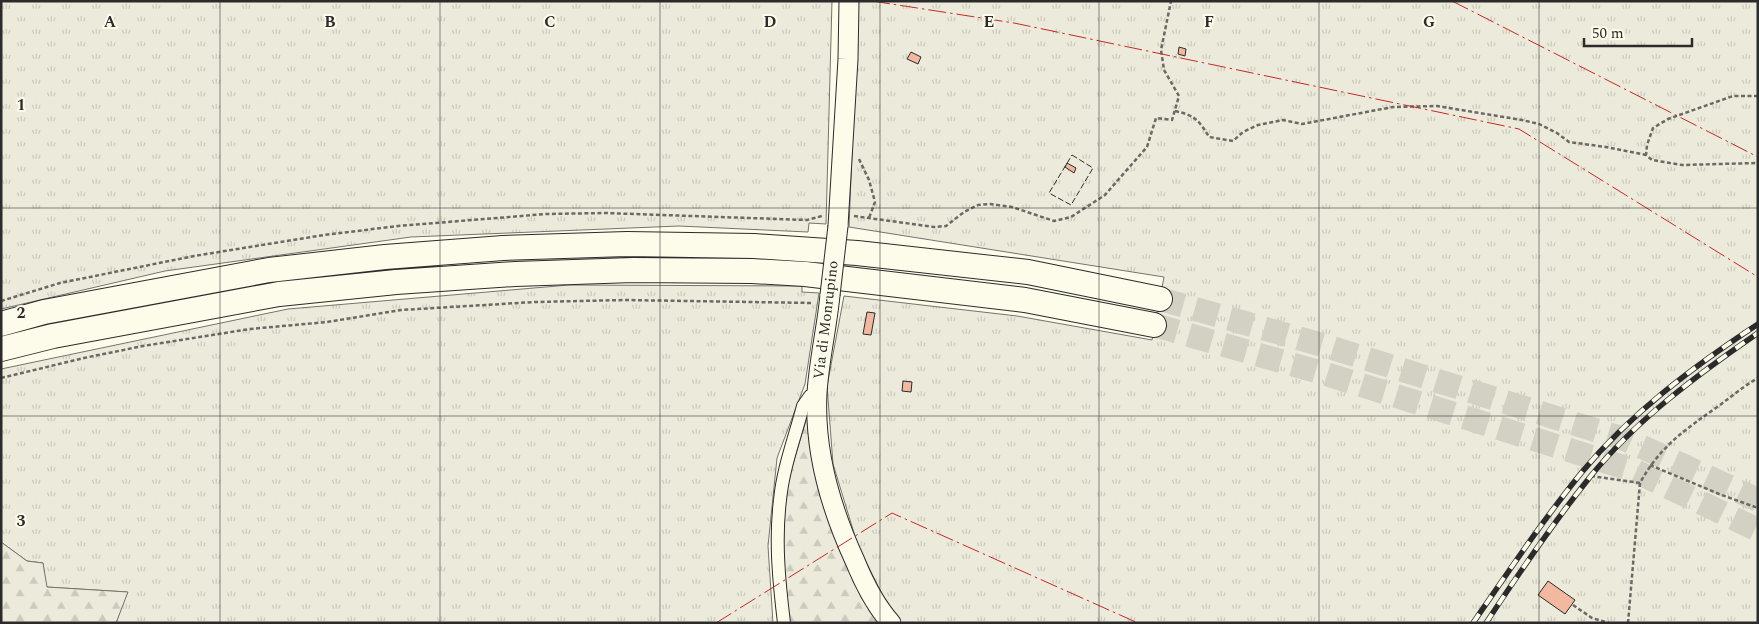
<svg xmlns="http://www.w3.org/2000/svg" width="1759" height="624" font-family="Spectral,serif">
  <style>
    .grass { fill: url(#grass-tufts); stroke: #74746e }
    .forest { fill: url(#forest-firs); stroke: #74746e }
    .building { fill: #f2b8a0; stroke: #2b2b2b }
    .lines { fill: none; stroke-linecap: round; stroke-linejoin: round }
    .highway-tunnel { stroke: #d3d1c4; stroke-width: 24; stroke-dasharray: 24 12; stroke-linecap: butt }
    .street-casing { stroke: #2b2b2b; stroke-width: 14 }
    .secondary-casing { stroke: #2b2b2b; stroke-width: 21 }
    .highway-casing { stroke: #2b2b2b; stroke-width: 26 }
    .path { stroke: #6a6964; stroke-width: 2.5; stroke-dasharray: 4 2.5; stroke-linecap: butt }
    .street { stroke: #fdfbea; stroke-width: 12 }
    .secondary { stroke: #fdfbea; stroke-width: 19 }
    .highway { stroke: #fdfbea; stroke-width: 24 }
    .rail-casing { stroke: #2b2b2b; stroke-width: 5.5 }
    .rail { stroke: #fdfbea; stroke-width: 4; stroke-dasharray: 11; stroke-linecap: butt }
    .secondary-bridge-casing { stroke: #2b2b2b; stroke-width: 21; stroke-linecap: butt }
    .secondary-bridge { stroke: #fdfbea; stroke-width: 19 }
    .fence { stroke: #2b2b2b; stroke-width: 1; stroke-dasharray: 6 2.5; stroke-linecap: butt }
    .power { stroke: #c62828; stroke-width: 1; stroke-dasharray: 18 4 2.5 4; stroke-linecap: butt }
    .grid { fill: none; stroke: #2b2b2b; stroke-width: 1; stroke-opacity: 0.55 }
    .labels { text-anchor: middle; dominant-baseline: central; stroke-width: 4; stroke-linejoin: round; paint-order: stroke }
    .street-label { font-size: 15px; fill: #2b2b2b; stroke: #fdfbea }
    .grid-label { font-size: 16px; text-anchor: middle; font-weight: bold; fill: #2b2b2b; stroke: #fdfbea; stroke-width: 4; stroke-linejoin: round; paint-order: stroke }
  </style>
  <defs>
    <pattern id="grass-tufts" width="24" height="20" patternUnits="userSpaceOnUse" patternTransform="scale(1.25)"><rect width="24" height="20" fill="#ecebdb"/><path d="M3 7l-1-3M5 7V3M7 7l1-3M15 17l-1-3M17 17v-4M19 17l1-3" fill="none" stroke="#cbcabc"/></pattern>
    <pattern id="forest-firs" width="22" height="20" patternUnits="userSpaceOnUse" patternTransform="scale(1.25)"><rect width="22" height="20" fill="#ecebdb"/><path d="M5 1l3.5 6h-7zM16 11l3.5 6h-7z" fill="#cbcabc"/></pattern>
  </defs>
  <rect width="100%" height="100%" fill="#fdfbea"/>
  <path class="grass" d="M1,1H832L826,224L809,223L808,232L679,226L411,237L165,271L1,309Z
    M858,1H1758V623H902L891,612L858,546L833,464L827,386L844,296L1017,316L1152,340L1164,277L849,227Z
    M569,285L802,286V292L819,293L805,384L777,458L768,546L773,623H116L127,592L46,587L43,563L27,561L1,542V369L288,309Z"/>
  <path class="forest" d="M809,410L884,623H790L782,575V501Z
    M1,542L27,561L43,563L47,587L128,592L116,623H1Z"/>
  <path class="building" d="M1179,47L1186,49L1185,56L1178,54Z
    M911,52L921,57L918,64L907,59Z
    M1067,163L1076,168L1074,173L1065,167Z
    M867,312L875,313L871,335L863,334Z
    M903,381L912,382L911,392L902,391Z
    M1548,581L1575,600L1565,614L1538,595Z"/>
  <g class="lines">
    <path class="highway-tunnel" d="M1160,299L1326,346L1627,440L1758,500
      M1154,325L1326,374L1633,470L1758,530"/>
    <defs>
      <path id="street" d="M784,623C779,582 775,541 780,500C783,468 795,437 803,406L810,396L817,393"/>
      <path id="secondary" d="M838,226L848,59L849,1
        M830,295C827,327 819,360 817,393C814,451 831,509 855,561C864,583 875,605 891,623"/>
      <path id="highway" d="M1,324L44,312L269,270L385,257L503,248L627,244L754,246L857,253L1028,272L1160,299
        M1,349L53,336L279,294L396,282L515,274L633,270L752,271L805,274L1025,300L1154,325"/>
    </defs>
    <use href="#street" class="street-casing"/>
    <use href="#secondary" class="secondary-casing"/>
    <use href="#highway" class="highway-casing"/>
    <path class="path" d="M1758,96H1733L1668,119L1653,128L1647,145L1646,155L1652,160L1682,165L1758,163
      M1175,111C1194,115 1199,120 1209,137L1233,141L1243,132L1258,125L1283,120L1302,124L1393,107L1437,106L1522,120L1539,124L1557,133L1569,142L1606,147L1646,155
      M859,159L869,180L875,202L869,218
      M854,216L934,227L946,226L964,212L978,205L990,204L1012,207L1054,221L1071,217L1105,195L1125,172L1147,147L1156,118L1172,120L1179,96L1164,70L1161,50L1171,1
      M1,301L60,283L194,256L324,235L398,226L546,214L605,213L807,220L822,216
      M1,378L84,358L143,346L250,329L327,322L401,310L535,302L625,300L813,303
      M1650,465L1719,494L1758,508
      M1591,476L1640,483
      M1573,605L1592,618L1609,623
      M1628,623L1640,483C1660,446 1686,429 1720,405C1732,396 1744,386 1758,378"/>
    <use href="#street" class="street"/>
    <use href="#secondary" class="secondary"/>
    <use href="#highway" class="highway"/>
    <defs>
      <path id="rail" d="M1473,623C1508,572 1543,520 1582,472C1631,413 1694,366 1758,324
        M1486,623C1519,573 1553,523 1590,477C1636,420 1698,374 1758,333"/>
    </defs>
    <use href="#rail" class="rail-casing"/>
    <use href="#rail" class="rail"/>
    <defs>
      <path id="secondary-bridge" d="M830,295L838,226"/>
    </defs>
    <use href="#secondary-bridge" class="secondary-bridge-casing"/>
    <use href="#secondary-bridge" class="secondary-bridge"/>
    <path class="fence" d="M1072,155L1093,168L1071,205L1049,193Z"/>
    <path class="power" d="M872,1L1014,23L1519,129L1758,277
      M1452,1L1758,157
      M716,623L892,513L1138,623"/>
  </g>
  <path class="grid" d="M220,1V623M440,1V623M660,1V623M880,1V623M1099,1V623M1319,1V623M1539,1V623M1,208H1758M1,416H1758"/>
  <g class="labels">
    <g class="street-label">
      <text transform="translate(826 320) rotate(-83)">Via di Monrupino</text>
    </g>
  </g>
  <g class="grid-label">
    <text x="110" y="27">A</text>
    <text x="330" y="27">B</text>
    <text x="550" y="27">C</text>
    <text x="770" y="27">D</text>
    <text x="989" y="27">E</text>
    <text x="1209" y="27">F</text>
    <text x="1429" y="27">G</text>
    <text x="21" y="110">1</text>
    <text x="21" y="318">2</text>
    <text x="21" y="526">3</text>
  </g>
  <rect width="1759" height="624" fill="none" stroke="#2b2b2b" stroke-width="5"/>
  <path d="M1584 38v8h108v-8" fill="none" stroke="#2b2b2b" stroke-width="2.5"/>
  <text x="1592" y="38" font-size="15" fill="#2b2b2b" stroke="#fdfbea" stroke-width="4" paint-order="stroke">50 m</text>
</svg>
